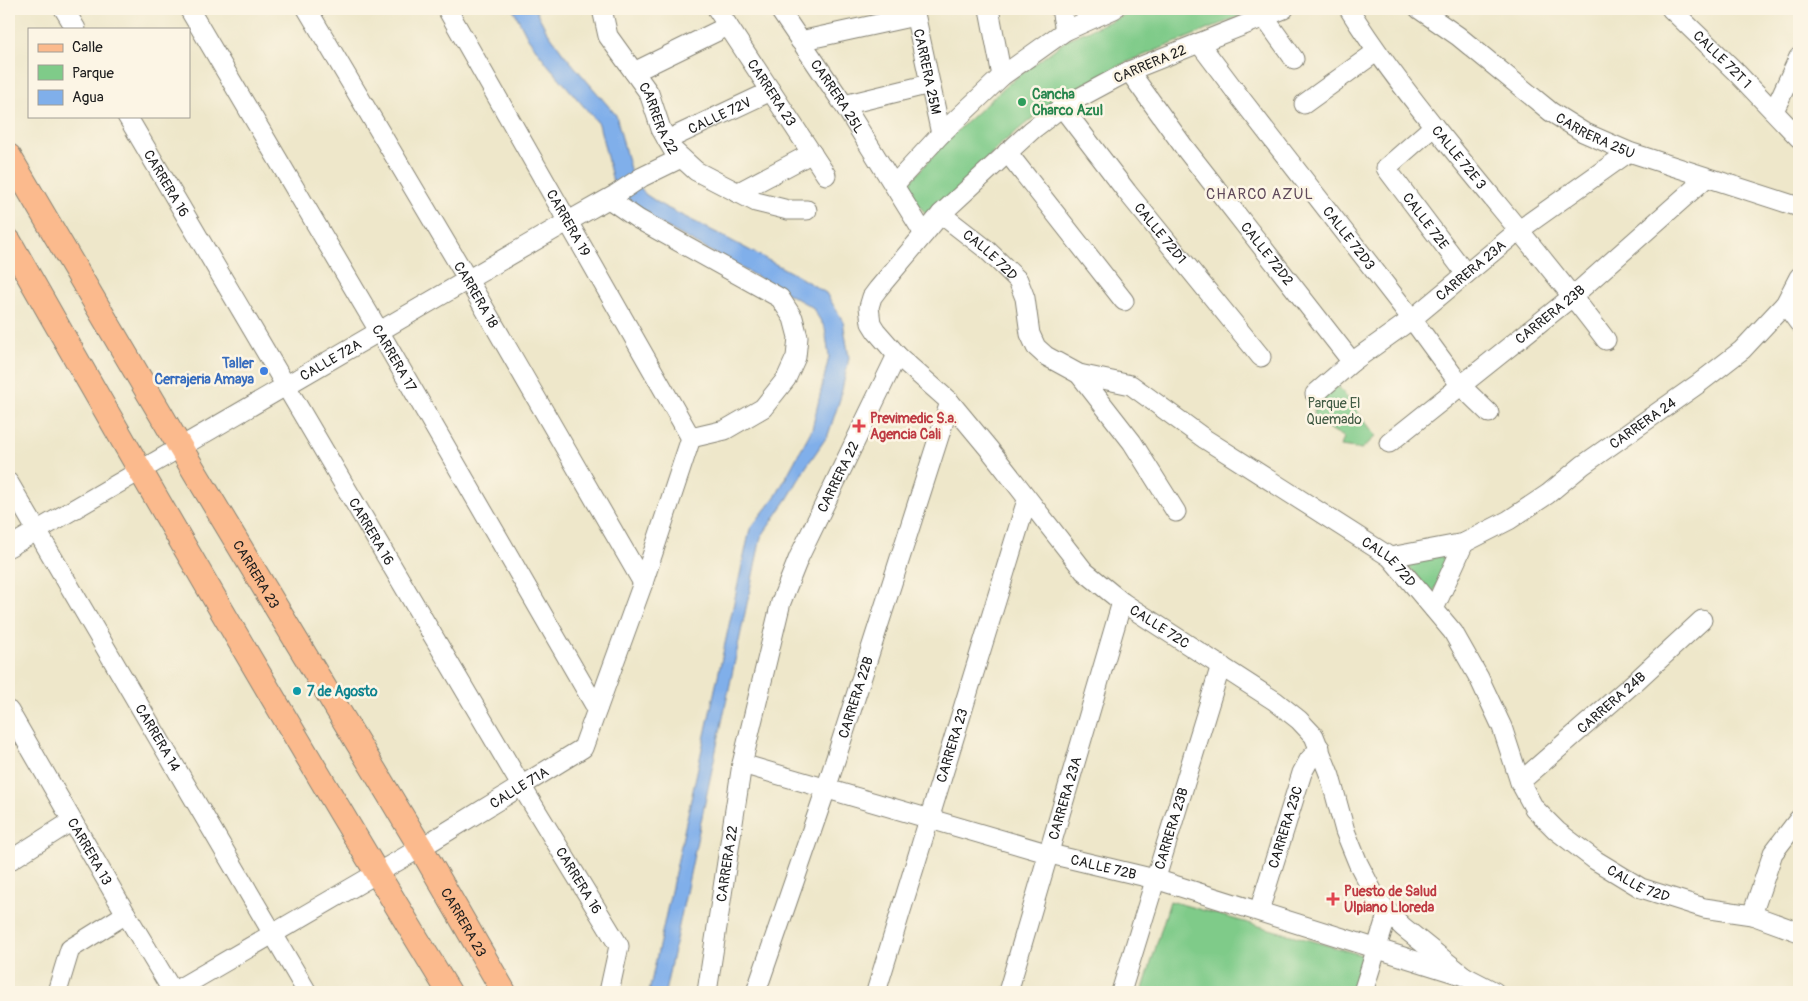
<svg xmlns="http://www.w3.org/2000/svg" width="1808" height="1001" font-family="Pangolin,sans-serif">
  <style>
    .green { fill: #7fcb89; stroke: #4e7452 }
    .water { fill: #80afea; stroke: #4e6683 }
    .lines { fill: none; stroke-linecap: round; stroke-linejoin: round }
    .minor-casing { stroke: #858273; stroke-width: 21 }
    .major-casing { stroke: #858273; stroke-width: 26 }
    .minor { stroke: #fff; stroke-width: 19 }
    .major { stroke: #fbba8d; stroke-width: 24 }
    .leisure-dot { fill: #2e9e5b; stroke: #fcf5e5; stroke-width: 2 }
    .shop-dot { fill: #3f7fe0; stroke: #fcf5e5; stroke-width: 2 }
    .health-dot { fill: #e0444e; stroke: #fcf5e5; stroke-width: 2 }
    .culture-dot { fill: #0f9aa8; stroke: #fcf5e5; stroke-width: 2 }
    .labels { text-anchor: middle; dominant-baseline: central; stroke-width: 5; stroke-linejoin: round; paint-order: stroke }
    .street-label { font-size: 14px; fill: #1c1c1c; stroke: #fcf5e5 }
    .leisure-label { font-size: 14px; font-weight: bold; fill: #27864d; stroke: #fcf5e5; text-anchor: start }
    .shop-label { font-size: 14px; font-weight: bold; fill: #366cbe; stroke: #fcf5e5; text-anchor: end }
    .park-label { font-size: 14px; fill: #3f5942; stroke: #fcf5e5 }
    .health-label { font-size: 14px; font-weight: bold; fill: #be3a42; stroke: #fcf5e5; text-anchor: start }
    .culture-label { font-size: 14px; font-weight: bold; fill: #0d838f; stroke: #fcf5e5; text-anchor: start }
    .neighbourhood-label { font-size: 15px; letter-spacing: 1px; fill: #604a5b; stroke: #fcf5e5 }
  </style>
  <rect width="100%" height="100%" fill="#fcf5e5"/>
  <filter id="ink" filterUnits="userSpaceOnUse"><feTurbulence type="fractalNoise" baseFrequency=".02" numOctaves="2"/><feDisplacementMap in="SourceGraphic" scale="10" xChannelSelector="R" yChannelSelector="G"/><feConvolveMatrix kernelMatrix="1 2 1 2 8 2 1 2 1" color-interpolation-filters="sRGB"/></filter>
  <filter id="wash" filterUnits="userSpaceOnUse"><feTurbulence type="fractalNoise" baseFrequency=".0096" numOctaves="4" result="noise"/><feDisplacementMap in="SourceGraphic" scale="20" xChannelSelector="R" yChannelSelector="G"/><feGaussianBlur stdDeviation="1.12" result="paint"/><feColorMatrix in="noise" values="0 0 0 0 0 0 0 0 0 0 0 0 0 0 0 0 0 1.4 0 .05"/><feComposite in="paint" operator="in"/></filter>
  <g filter="url(#wash)">
    <rect width="100%" height="100%" fill="#eee7ca"/>
    <path class="green" d="M1139,9H1258L1125,63L1057,98L1001,144L929,219L906,187L946,141L1008,84L1068,39Z
      M1338,386L1376,436L1362,449L1341,446L1344,437L1312,419L1316,403Z
      M1451,550L1433,594L1403,560Z
      M1170,901L1369,957L1359,992H1142Z"/>
    <path class="water" d="M513,9H535L545,28L563,53L616,115L631,173L645,194L663,206L717,233L796,275L826,293L843,321L849,358L840,399L828,435L806,467L788,498L761,537L665,992H649L750,529L777,494L812,429L829,357L825,328L812,307L632,208L613,182L599,124L548,65L528,38Z"/>
  </g>
  <g filter="url(#ink)">
    <g class="lines">
      <defs>
        <g id="minor">
          <path d="M64,9L76,29"/>
          <path id="s1" d="M189,9L379,331L597,709"/>
          <path id="s2" d="M307,9L468,280L643,583"/>
          <path id="s3" d="M447,9L691,438"/>
          <path id="s4" d="M602,9L608,36L649,93L661,129L673,150L696,171L756,202L788,210H807"/>
          <path id="s5" d="M717,9L826,175"/>
          <path id="s6" d="M779,9L844,105L924,234"/>
          <path id="s7" d="M914,9L941,134"/>
          <path d="M989,9L1002,76"/>
          <path d="M1061,9L1065,31"/>
          <path id="s8" d="M1284,9L1129,71L1062,107L1032,130L941,214L878,289L872,297L869,307L871,323L876,331L897,355L950,402L989,449L1084,571L1122,602L1275,701L1299,720L1314,736L1330,776L1345,831L1358,863L1376,898L1388,912L1403,927L1464,976"/>
          <path id="s9" d="M1349,9C1378,56 1411,98 1446,141C1499,207 1555,272 1606,340"/>
          <path id="s10" d="M1419,9L1458,36L1551,112L1583,132L1629,152L1799,207"/>
          <path id="s11" d="M1671,9L1735,71L1799,138"/>
          <path d="M1264,17L1294,59"/>
          <path d="M800,41L915,16"/>
          <path id="s12" d="M1199,43L1242,100L1412,319L1461,386L1489,413"/>
          <path id="s13" d="M1129,71L1184,147L1352,362"/>
          <path d="M634,72L728,26"/>
          <path d="M1304,104L1376,52"/>
          <path d="M844,105L930,84"/>
          <path id="s14" d="M1062,107L1127,192L1261,357"/>
          <path d="M1774,111L1799,57"/>
          <path id="s15" d="M127,116L522,787L619,946L609,992"/>
          <path id="s16" d="M1434,126L1386,168L1466,274"/>
          <path id="s17" d="M667,140L771,91"/>
          <path d="M1007,152L1124,301"/>
          <path d="M894,185L941,134L1002,76L1065,31L1114,9"/>
          <path d="M737,193L812,153"/>
          <path d="M609,199L638,219L780,298L793,318L798,337L796,357L786,379L763,408L725,430L691,438"/>
          <path id="s18" d="M941,214L986,249L1018,280L1025,298L1030,334L1036,347L1046,356L1079,374L1131,385L1205,439L1390,557L1453,632L1479,678L1502,727L1520,782L1534,808L1557,831L1595,860L1641,888L1704,908L1752,915L1799,932"/>
          <path d="M1785,304L1799,323"/>
          <path d="M1079,374L1132,442L1176,512"/>
          <path id="s19" d="M1315,394L1352,362L1412,319L1518,231L1629,152"/>
          <path id="s20" d="M1389,443L1573,296L1706,178"/>
          <path id="s21" d="M9,483L307,992"/>
          <path id="s22" d="M9,547L567,222L615,195L642,177L681,158"/>
          <path id="s23" d="M1390,557L1464,543L1509,520L1548,494L1583,465L1698,384L1742,350L1785,304L1799,277"/>
          <path d="M1434,609L1464,543"/>
          <path id="s24" d="M9,711L126,914L173,992"/>
          <path id="s25" d="M742,764L1050,854L1155,879L1464,976L1495,992"/>
          <path id="s26" d="M1520,782L1636,681L1702,620"/>
          <path d="M9,861L72,821"/>
          <path id="s27" d="M1259,911L1302,773L1309,760L1320,748"/>
          <path d="M1752,915L1773,853L1799,819"/>
          <path d="M57,992L70,949L126,914"/>
          <path id="s28" d="M173,992L427,844L583,748L643,583L691,438"/>
          <path id="s29" d="M707,992L742,764L781,602L799,557L897,355"/>
          <path id="s30" d="M756,992L826,789L950,402"/>
          <path id="s31" d="M876,992L1027,500"/>
          <path id="s32" d="M1008,992L1122,602"/>
          <path id="s33" d="M1121,992L1221,665"/>
          <path d="M1363,992L1388,912"/>
        </g>
        <g id="major">
          <path id="s34" d="M9,156L196,474L421,848L504,992"/>
          <path d="M9,241C152,493 298,744 449,992"/>
        </g>
      </defs>
      <use href="#minor" class="minor-casing"/>
      <use href="#major" class="major-casing"/>
      <use href="#minor" class="minor"/>
      <use href="#major" class="major"/>
    </g>
  </g>
  <circle class="leisure-dot" cx="1022" cy="102" r="5"/>
  <circle class="shop-dot" cx="264" cy="371" r="5"/>
  <g class="health-dot">
    <path d="M856.5 418.5h5v5h5v5h-5v5h-5v-5h-5v-5h5z"/>
    <path d="M1330.5 891.5h5v5h5v5h-5v5h-5v-5h-5v-5h5z"/>
  </g>
  <circle class="culture-dot" cx="297" cy="691" r="5"/>
  <g class="labels">
    <g class="street-label">
      <text stroke="none"><textPath href="#s11" startOffset="72">CALLE 72T 1</textPath></text>
      <text transform="translate(1150 64) rotate(-23)">CARRERA 22</text>
      <text stroke="none"><textPath href="#s7" startOffset="64">CARRERA 25M</textPath></text>
      <text stroke="none"><textPath href="#s5" startOffset="100">CARRERA 23</textPath></text>
      <text stroke="none"><textPath href="#s6" startOffset="105">CARRERA 25L</textPath></text>
      <text stroke="none"><textPath href="#s17" startOffset="58">CALLE 72V</textPath></text>
      <text stroke="none"><textPath href="#s4" startOffset="125">CARRERA 22</textPath></text>
      <text stroke="none"><textPath href="#s10" startOffset="218">CARRERA 25U</textPath></text>
      <text stroke="none"><textPath href="#s9" startOffset="185">CALLE 72E 3</textPath></text>
      <text stroke="none"><textPath href="#s15" startOffset="78">CARRERA 16</textPath></text>
      <text stroke="none"><textPath href="#s16" startOffset="130">CALLE 72E</textPath></text>
      <text stroke="none"><textPath href="#s3" startOffset="246">CARRERA 19</textPath></text>
      <text stroke="none"><textPath href="#s14" startOffset="160">CALLE 72D1</textPath></text>
      <text stroke="none"><textPath href="#s12" startOffset="246">CALLE 72D3</textPath></text>
      <text stroke="none"><textPath href="#s13" startOffset="229">CALLE 72D2</textPath></text>
      <text stroke="none"><textPath href="#s18" startOffset="64">CALLE 72D</textPath></text>
      <text stroke="none"><textPath href="#s19" startOffset="199">CARRERA 23A</textPath></text>
      <text stroke="none"><textPath href="#s2" startOffset="332">CARRERA 18</textPath></text>
      <text stroke="none"><textPath href="#s20" startOffset="206">CARRERA 23B</textPath></text>
      <text stroke="none"><textPath href="#s1" startOffset="405">CARRERA 17</textPath></text>
      <text stroke="none"><textPath href="#s22" startOffset="372">CALLE 72A</textPath></text>
      <text stroke="none"><textPath href="#s23" startOffset="291">CARRERA 24</textPath></text>
      <text stroke="none"><textPath href="#s29" startOffset="535">CARRERA 22</textPath></text>
      <text stroke="none"><textPath href="#s15" startOffset="482">CARRERA 16</textPath></text>
      <text stroke="none"><textPath href="#s18" startOffset="589">CALLE 72D</textPath></text>
      <text stroke="none"><textPath href="#s34" startOffset="486">CARRERA 23</textPath></text>
      <text stroke="none"><textPath href="#s8" startOffset="961">CALLE 72C</textPath></text>
      <text stroke="none"><textPath href="#s30" startOffset="311">CARRERA 22B</textPath></text>
      <text stroke="none"><textPath href="#s26" startOffset="121">CARRERA 24B</textPath></text>
      <text stroke="none"><textPath href="#s21" startOffset="295">CARRERA 14</textPath></text>
      <text stroke="none"><textPath href="#s31" startOffset="258">CARRERA 23</textPath></text>
      <text stroke="none"><textPath href="#s28" startOffset="402">CALLE 71A</textPath></text>
      <text stroke="none"><textPath href="#s32" startOffset="202">CARRERA 23A</textPath></text>
      <text stroke="none"><textPath href="#s27" startOffset="88">CARRERA 23C</textPath></text>
      <text stroke="none"><textPath href="#s33" startOffset="171">CARRERA 23B</textPath></text>
      <text stroke="none"><textPath href="#s24" startOffset="162">CARRERA 13</textPath></text>
      <text stroke="none"><textPath href="#s29" startOffset="130">CARRERA 22</textPath></text>
      <text stroke="none"><textPath href="#s25" startOffset="376">CALLE 72B</textPath></text>
      <text stroke="none"><textPath href="#s15" startOffset="888">CARRERA 16</textPath></text>
      <text stroke="none"><textPath href="#s18" startOffset="1009">CALLE 72D</textPath></text>
      <text stroke="none"><textPath href="#s34" startOffset="891">CARRERA 23</textPath></text>
    </g>
    <g class="leisure-label">
      <text x="1032" y="94">Cancha<tspan x="1032" dy="16">Charco Azul</tspan></text>
    </g>
    <g class="shop-label">
      <text x="254" y="363">Taller<tspan x="254" dy="16">Cerrajeria Amaya</tspan></text>
    </g>
    <g class="park-label">
      <text x="1334" y="403">Parque El<tspan x="1334" dy="16">Quemado</tspan></text>
    </g>
    <g class="health-label">
      <text x="870" y="418">Previmedic S.a.<tspan x="870" dy="16">Agencia Cali</tspan></text>
      <text x="1344" y="891">Puesto de Salud<tspan x="1344" dy="16">Ulpiano Lloreda</tspan></text>
    </g>
    <g class="culture-label">
      <text x="307" y="691">7 de Agosto</text>
    </g>
    <g class="neighbourhood-label">
      <text x="1260" y="194">CHARCO AZUL</text>
    </g>
  </g>
  <rect width="1808" height="1001" fill="none" stroke="#fcf5e5" stroke-width="30"/>
  <rect x="28" y="28" width="162" height="90" fill="#fcf5e5" stroke="#a29e95"/>
  <rect x="38" y="44" width="25" height="8" fill="#fbba8d" stroke="#a29e95"/>
  <text x="72" y="52" font-size="15" fill="#1c1c1c">Calle</text>
  <rect x="38" y="65" width="25" height="15" fill="#7fcb89" stroke="#a29e95"/>
  <text x="72" y="78" font-size="15" fill="#1c1c1c">Parque</text>
  <rect x="38" y="90" width="25" height="15" fill="#80afea" stroke="#a29e95"/>
  <text x="72" y="102" font-size="15" fill="#1c1c1c">Agua</text>
</svg>
